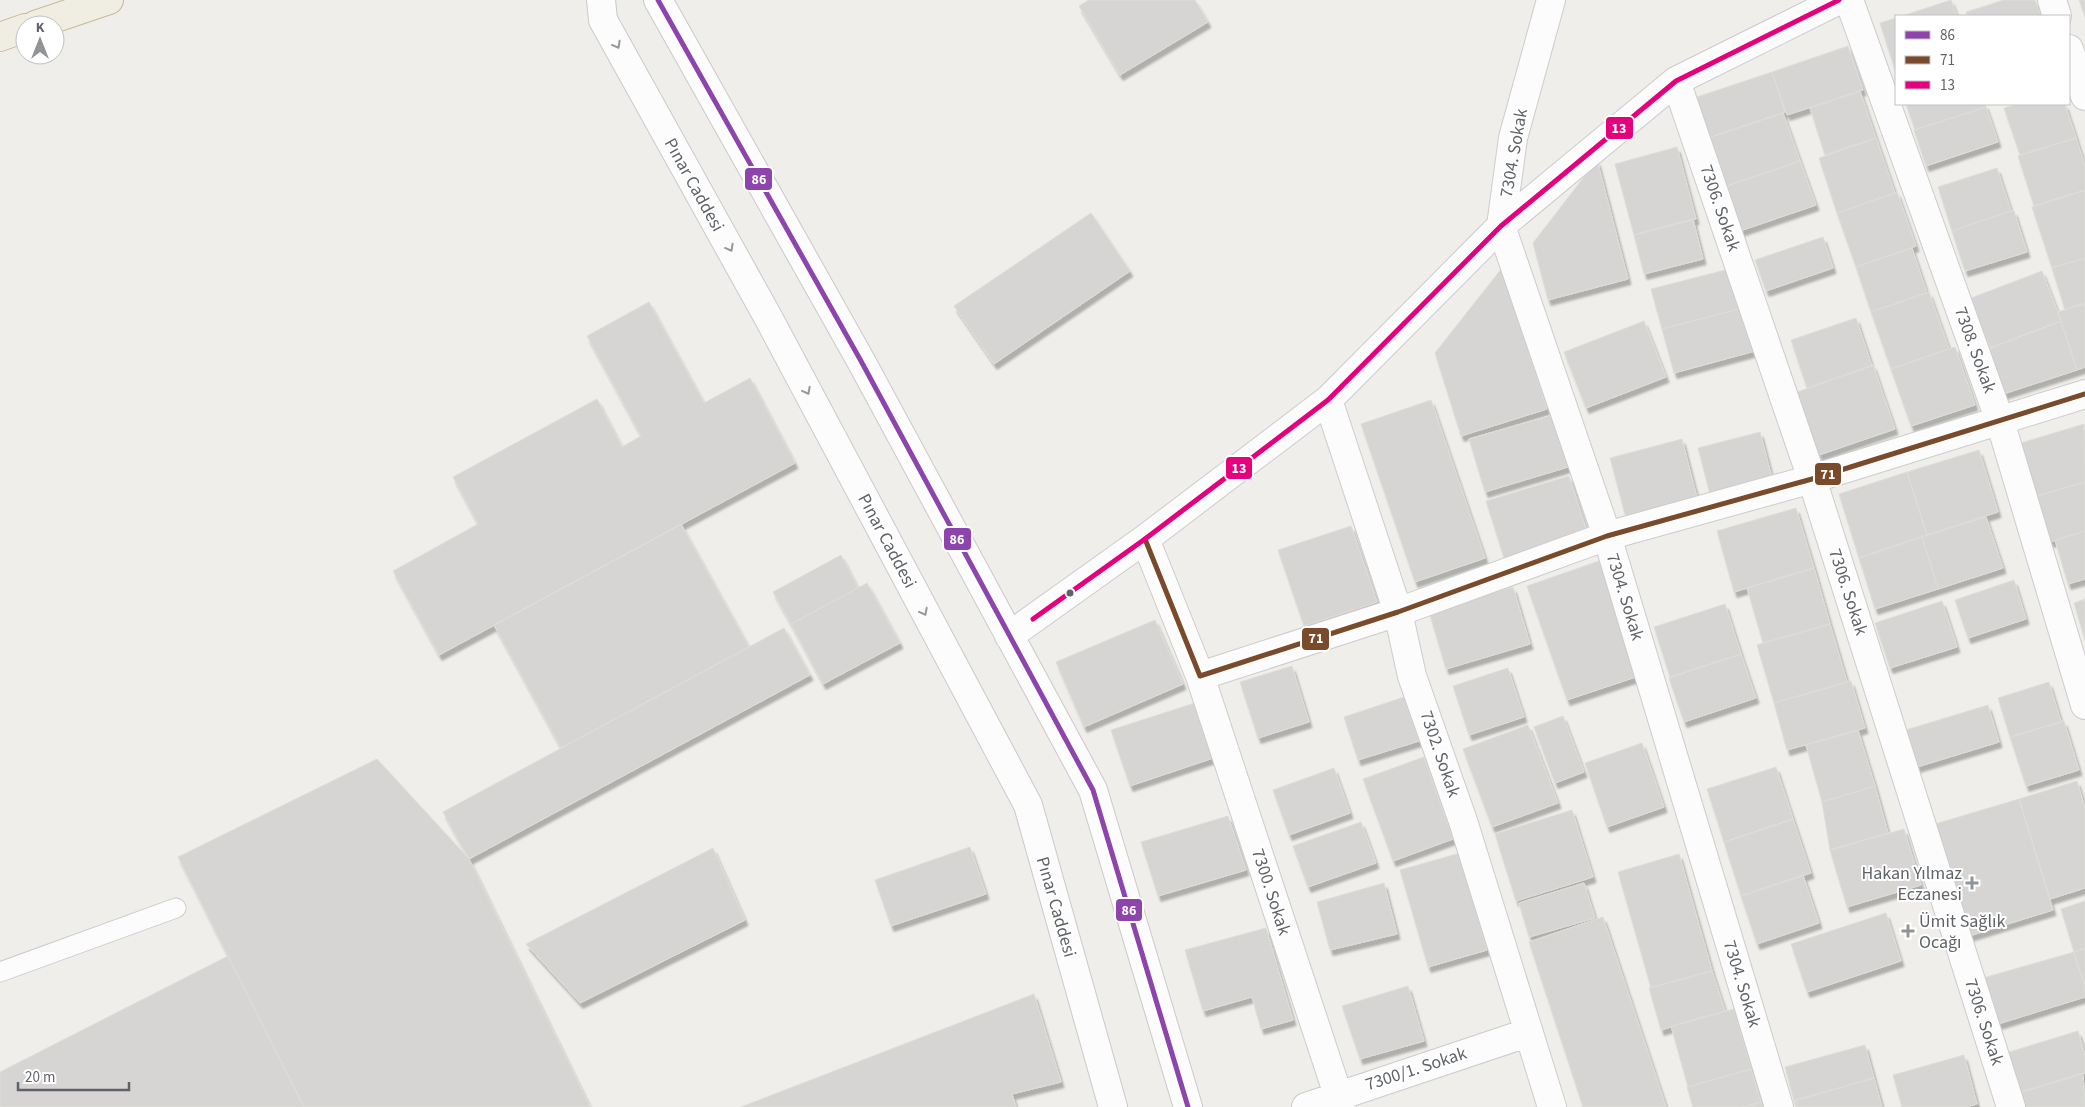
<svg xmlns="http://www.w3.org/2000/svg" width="2085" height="1107" font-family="'Source Sans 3',sans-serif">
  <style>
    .building { fill: #d6d5d3; stroke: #deddd9; filter: url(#shadow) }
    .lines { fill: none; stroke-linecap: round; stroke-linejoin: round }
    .lane-casing { stroke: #cbcccc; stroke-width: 21 }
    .street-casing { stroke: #cbcccc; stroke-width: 30 }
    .secondary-casing { stroke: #cacacb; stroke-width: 30 }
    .highway-casing { stroke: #c8b996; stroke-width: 30 }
    .lane { stroke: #fdfcfc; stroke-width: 19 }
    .street { stroke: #fdfcfc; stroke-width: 28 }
    .secondary { stroke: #fdfcfc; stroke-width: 28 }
    .highway { stroke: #f0ede3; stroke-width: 28 }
    .bus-1-casing { stroke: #fff; stroke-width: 9 }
    .bus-2-casing { stroke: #fff; stroke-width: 9 }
    .bus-3-casing { stroke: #fff; stroke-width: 9 }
    .bus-1 { stroke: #8e44ad; stroke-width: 5 }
    .bus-2 { stroke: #7a4b2a; stroke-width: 5 }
    .bus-3 { stroke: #e5007d; stroke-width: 5 }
    .oneway { stroke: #96999c }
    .bus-dot { fill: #5f6368; stroke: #fff; stroke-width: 2 }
    .poi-dot { fill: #919496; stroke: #fff; stroke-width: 2 }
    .labels { text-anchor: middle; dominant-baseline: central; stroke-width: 4; stroke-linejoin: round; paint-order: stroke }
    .street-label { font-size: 18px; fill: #5f6368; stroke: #fff }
    .poi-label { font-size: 18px; fill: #5f6368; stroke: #fff; text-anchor: end }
    .line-badge { stroke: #fff; stroke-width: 2 }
    .badge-label { font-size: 14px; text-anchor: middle; font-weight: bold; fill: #fff }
  </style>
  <defs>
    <filter id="shadow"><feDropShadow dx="3" dy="5.5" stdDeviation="1" flood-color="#0004"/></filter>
  </defs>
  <rect width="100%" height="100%" fill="#efeeea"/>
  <path class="building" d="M1089,0H1195L1208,22L1120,75L1079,6Z
    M1951,0L1957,16H1902Z
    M2004,0H2035L2041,16H1967L1966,12Z
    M2079,0H2085V16Z
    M1896,18V73L1880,23Z
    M1848,46L1863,90L1787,115L1772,72Z
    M1772,72L1785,112L1705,139L1691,99Z
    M1860,91L1876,138L1825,155L1810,108Z
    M1906,104H1985L1986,107L1915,130Z
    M2018,104H2065L2076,138L2020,155L2004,108Z
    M1986,107L1998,142L1926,166L1914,130Z
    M1783,113L1800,161L1721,188L1705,139Z
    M1876,138L1895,193L1837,213L1819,158Z
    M2076,138L2085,166V190L2034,206L2018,156Z
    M1677,147L1696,219L1634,235L1615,164Z
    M1597,160L1628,279L1548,300L1533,243Z
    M1800,161L1816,205L1737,232L1721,188Z
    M1997,168L2011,211L1952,231L1938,187Z
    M2085,190V258L2052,268L2032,207Z
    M1897,192L1916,246L1856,267L1837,213Z
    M2011,211H2014L2027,252L1965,271L1952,231Z
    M1091,213L1130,271L994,364L954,306Z
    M1693,219L1703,259L1644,274L1634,235Z
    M1823,237L1833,268L1766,291L1755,260Z
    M1912,248L1927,293L1871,312L1856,267Z
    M2085,258V303L2065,310L2052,268Z
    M1502,268L1547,409L1461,436L1435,353Z
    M1733,268L1743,308L1662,329L1651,289Z
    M2042,271L2061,321L1990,348L1971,298Z
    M1929,292L1949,349L1891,369L1871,312Z
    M649,302L704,403L750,378L795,463L439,655L393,571L478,524L453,477L597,399L622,447L641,436L587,336Z
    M2085,303V367L2077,370L2058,312Z
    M1743,308L1755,351L1674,373L1662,329Z
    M1856,318L1872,366L1807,388L1791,340Z
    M1644,321L1666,377L1586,408L1564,352Z
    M2061,321L2077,370L2000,395L1990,348Z
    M1955,347L1975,405L1911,426L1891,369Z
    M1873,365L1895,429L1819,455L1797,392Z
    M1431,400L1485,558L1415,582L1361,424Z
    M1553,415L1568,467L1485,492L1469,439Z
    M2084,424L2085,482L2037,496L2021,443Z
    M1760,432L1773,482L1711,498L1698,448Z
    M1682,439L1698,502L1627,522L1610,458Z
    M1979,450L1998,512L1927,535L1907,472Z
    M1907,472L1927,535L1859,558L1839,494Z
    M1569,476L1587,532L1504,558L1486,501Z
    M2085,482V531L2050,542L2037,496Z
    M1796,508L1814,568L1734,592L1717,531Z
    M1986,517L2003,568L1938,589L1922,537Z
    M681,524L749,647L561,748L494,625Z
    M1351,526L1377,602L1304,626L1278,550Z
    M2085,531V579L2068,584L2055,540Z
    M1922,537L1938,589L1875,609L1859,558Z
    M841,555L858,588L791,624L773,592Z
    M1599,561L1639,676L1567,700L1527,586Z
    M1814,568L1830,624L1763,643L1747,588Z
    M2014,580L2026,619L1968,638L1955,600Z
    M867,583L900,643L823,684L791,624Z
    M1513,587L1530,644L1446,669L1429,612Z
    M2085,599V640L2074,603Z
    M1942,601L1957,647L1890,668L1875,623Z
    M1725,604L1741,654L1670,677L1654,627Z
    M1155,620L1183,684L1084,727L1056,662Z
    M1830,624L1847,682L1774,703L1757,645Z
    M784,628L810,675L469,859L443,812Z
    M1741,654L1756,698L1684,722L1669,678Z
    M1292,666L1309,722L1258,738L1240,682Z
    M1508,668L1524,717L1469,735L1453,686Z
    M1851,681L1865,728L1787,750L1774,703Z
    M2049,682L2061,722L2010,737L1998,698Z
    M1404,697L1419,741L1358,760L1344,717Z
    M1198,702L1216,757L1130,786L1111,730Z
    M1988,705L1999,742L1917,767L1906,730Z
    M1563,716L1584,772L1555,783L1534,727Z
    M2064,721L2079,770L2026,786L2010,737Z
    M1528,725L1558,803L1492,827L1463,749Z
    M1858,730L1875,786L1822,802L1806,745Z
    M1642,743L1664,807L1607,827L1585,763Z
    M1424,757L1453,839L1393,861L1363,779Z
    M377,759L469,859L590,1107H304L178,857Z
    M1776,767L1793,819L1724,842L1707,789Z
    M1334,768L1350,813L1289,835L1273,790Z
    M2077,781L2085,808V888L2050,899L2019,799Z
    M1875,786L1888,833L1830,850L1822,802Z
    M2019,799L2053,910L1969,936L1935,824Z
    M1572,810L1593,877L1516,901L1495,834Z
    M1228,816L1246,870L1158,896L1141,842Z
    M1793,819L1811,873L1741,896L1724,842Z
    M1361,822L1376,863L1308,887L1293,846Z
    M1904,829L1921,885L1847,907L1830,850Z
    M970,847L986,894L891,926L875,880Z
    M713,848L745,920L580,1003L526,944Z
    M1460,853L1487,950L1428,967L1400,870Z
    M1679,854L1712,971L1651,988L1618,872Z
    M1803,875L1819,923L1757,944L1741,896Z
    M1384,883L1397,934L1330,950L1317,902Z
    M1584,883L1595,918L1529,937L1519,903Z
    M2085,901V948L2074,952L2061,909Z
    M1886,913L1901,961L1807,992L1791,944Z
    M1603,917L1666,1107H1583L1529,942Z
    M1266,928L1293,1020L1261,1029L1252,997L1203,1011L1185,950Z
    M2085,948V987L2074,952Z
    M2074,952L2085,987V997L1998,1024L1983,978Z
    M228,956L304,1107H0V1072Z
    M1712,971L1725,1011L1661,1030L1649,988Z
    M1408,986L1424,1041L1360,1059L1342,1006Z
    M1034,994L1061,1082L1012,1094L1016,1107H741Z
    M1734,1009L1751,1069L1688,1087L1671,1026Z
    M2078,1031L2085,1055V1073L2018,1093L2006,1053Z
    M1865,1045L1874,1078L1794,1101L1785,1067Z
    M1964,1055L1977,1104L1966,1107H1902L1893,1075Z
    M1751,1069L1761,1102L1743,1107H1693L1687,1087Z
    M2083,1073L2085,1107H2022L2018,1093Z
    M1874,1078L1882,1107H1798L1796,1100Z
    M1761,1102L1762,1107H1743Z"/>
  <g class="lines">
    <defs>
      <path id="lane" d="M0,972L176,908"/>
      <path id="street" d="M1551,0L1513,138L1501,226L1607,536L1779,1107
        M1849,0L2000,421L2085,705
        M2052,0L2057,16
        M2069,49L2085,96
        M1676,81L1812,479L2011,1107
        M1328,400L1398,612L1412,676L1463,821L1552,1107
        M1145,539L1200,676L1398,612L1607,536L1812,479L2085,394
        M1009,636L1145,539L1328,400L1501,226L1676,81L1839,0
        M1200,676L1342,1107
        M1306,1107L1527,1033"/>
      <path id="secondary" d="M601,0L603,20L769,319L1028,805L1113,1107
        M658,0L861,361L1093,790L1188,1107"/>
      <path id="highway" d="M35,25L109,0
        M0,37L25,28"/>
    </defs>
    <use href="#lane" class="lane-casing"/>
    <use href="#street" class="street-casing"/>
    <use href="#secondary" class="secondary-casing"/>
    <use href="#highway" class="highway-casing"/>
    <use href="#lane" class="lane"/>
    <use href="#street" class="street"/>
    <use href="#secondary" class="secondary"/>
    <use href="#highway" class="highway"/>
    <defs>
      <path id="bus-1" d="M658,0L861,361L1093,790L1188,1107"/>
      <path id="bus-2" d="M1145,539L1200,676L1398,612L1607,536L1812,479L2085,394"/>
      <path id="bus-3" d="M1033,619L1145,539L1328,400L1501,226L1676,81L1839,0"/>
    </defs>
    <use href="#bus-1" class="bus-1-casing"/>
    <use href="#bus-2" class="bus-2-casing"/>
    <use href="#bus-3" class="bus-3-casing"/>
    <use href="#bus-1" class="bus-1"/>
    <use href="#bus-2" class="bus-2"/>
    <use href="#bus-3" class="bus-3"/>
  </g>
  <defs><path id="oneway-chevron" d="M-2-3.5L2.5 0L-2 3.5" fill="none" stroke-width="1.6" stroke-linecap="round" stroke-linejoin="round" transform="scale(1.25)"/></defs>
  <g class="oneway">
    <use href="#oneway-chevron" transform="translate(617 45) rotate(61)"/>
    <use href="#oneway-chevron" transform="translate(730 248) rotate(61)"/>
    <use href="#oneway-chevron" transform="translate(807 391) rotate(62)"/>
    <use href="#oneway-chevron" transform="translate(924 612) rotate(62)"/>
  </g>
  <circle class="bus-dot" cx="1070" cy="593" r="4.5"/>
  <g class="poi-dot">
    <path d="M1969.5 875.5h5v5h5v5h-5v5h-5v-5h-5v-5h5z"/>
    <path d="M1905.5 923.5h5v5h5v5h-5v5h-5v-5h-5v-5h5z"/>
  </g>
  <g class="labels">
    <g class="street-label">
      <text transform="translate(1514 153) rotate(-80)">7304. Sokak</text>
      <text transform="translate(694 185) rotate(61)">Pınar Caddesi</text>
      <text transform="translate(1720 208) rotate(71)">7306. Sokak</text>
      <text transform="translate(1975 350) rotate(70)">7308. Sokak</text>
      <text transform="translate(887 541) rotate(62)">Pınar Caddesi</text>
      <text transform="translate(1848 592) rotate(72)">7306. Sokak</text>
      <text transform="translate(1625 597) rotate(73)">7304. Sokak</text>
      <text transform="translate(1440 754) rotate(71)">7302. Sokak</text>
      <text transform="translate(1271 892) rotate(72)">7300. Sokak</text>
      <text transform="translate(1056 907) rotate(74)">Pınar Caddesi</text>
      <text transform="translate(1742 984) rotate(73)">7304. Sokak</text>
      <text transform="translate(1984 1022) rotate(72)">7306. Sokak</text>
      <text transform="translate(1416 1069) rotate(-18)">7300/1. Sokak</text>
    </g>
    <g class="poi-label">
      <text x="1962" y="873">Hakan Yılmaz<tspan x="1962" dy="21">Eczanesi</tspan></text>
      <text x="1919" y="921" text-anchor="start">Ümit Sağlık<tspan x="1919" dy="21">Ocağı</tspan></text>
    </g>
  </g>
  <g class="line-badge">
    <rect x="1605" y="116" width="29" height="24" rx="5" fill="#e5007d"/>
    <rect x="744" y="167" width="29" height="24" rx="5" fill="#8e44ad"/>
    <rect x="1225" y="456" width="28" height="24" rx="5" fill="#e5007d"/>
    <rect x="1814" y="462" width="28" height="24" rx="5" fill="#7a4b2a"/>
    <rect x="943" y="527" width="29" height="24" rx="5" fill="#8e44ad"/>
    <rect x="1301" y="627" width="29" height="24" rx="5" fill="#7a4b2a"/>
    <rect x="1115" y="898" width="28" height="24" rx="5" fill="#8e44ad"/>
  </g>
  <g class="badge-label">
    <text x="1619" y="133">13</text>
    <text x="759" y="184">86</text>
    <text x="1239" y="473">13</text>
    <text x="1828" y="479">71</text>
    <text x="957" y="544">86</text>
    <text x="1316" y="643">71</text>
    <text x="1129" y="915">86</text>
  </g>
  <rect x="1895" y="15" width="175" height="90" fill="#ffffff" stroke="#bfc1c3"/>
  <rect x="1905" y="31" width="25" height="8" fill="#8e44ad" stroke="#bfc1c3"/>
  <text x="1940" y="40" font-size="15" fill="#5f6368">86</text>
  <rect x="1905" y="56" width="25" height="8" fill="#7a4b2a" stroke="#bfc1c3"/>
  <text x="1940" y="65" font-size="15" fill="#5f6368">71</text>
  <rect x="1905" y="81" width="25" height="8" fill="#e5007d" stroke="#bfc1c3"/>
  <text x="1940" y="90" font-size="15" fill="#5f6368">13</text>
  <g transform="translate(40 40)"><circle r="24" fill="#ffffff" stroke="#bfc1c3"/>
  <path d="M0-4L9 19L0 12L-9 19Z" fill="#919496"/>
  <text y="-8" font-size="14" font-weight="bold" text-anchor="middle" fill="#5f6368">K</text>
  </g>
  <path d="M18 1082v8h111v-8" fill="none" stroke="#5f6368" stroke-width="2.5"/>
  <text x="25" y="1082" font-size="15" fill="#5f6368" stroke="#ffffff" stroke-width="4" paint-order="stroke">20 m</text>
</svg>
